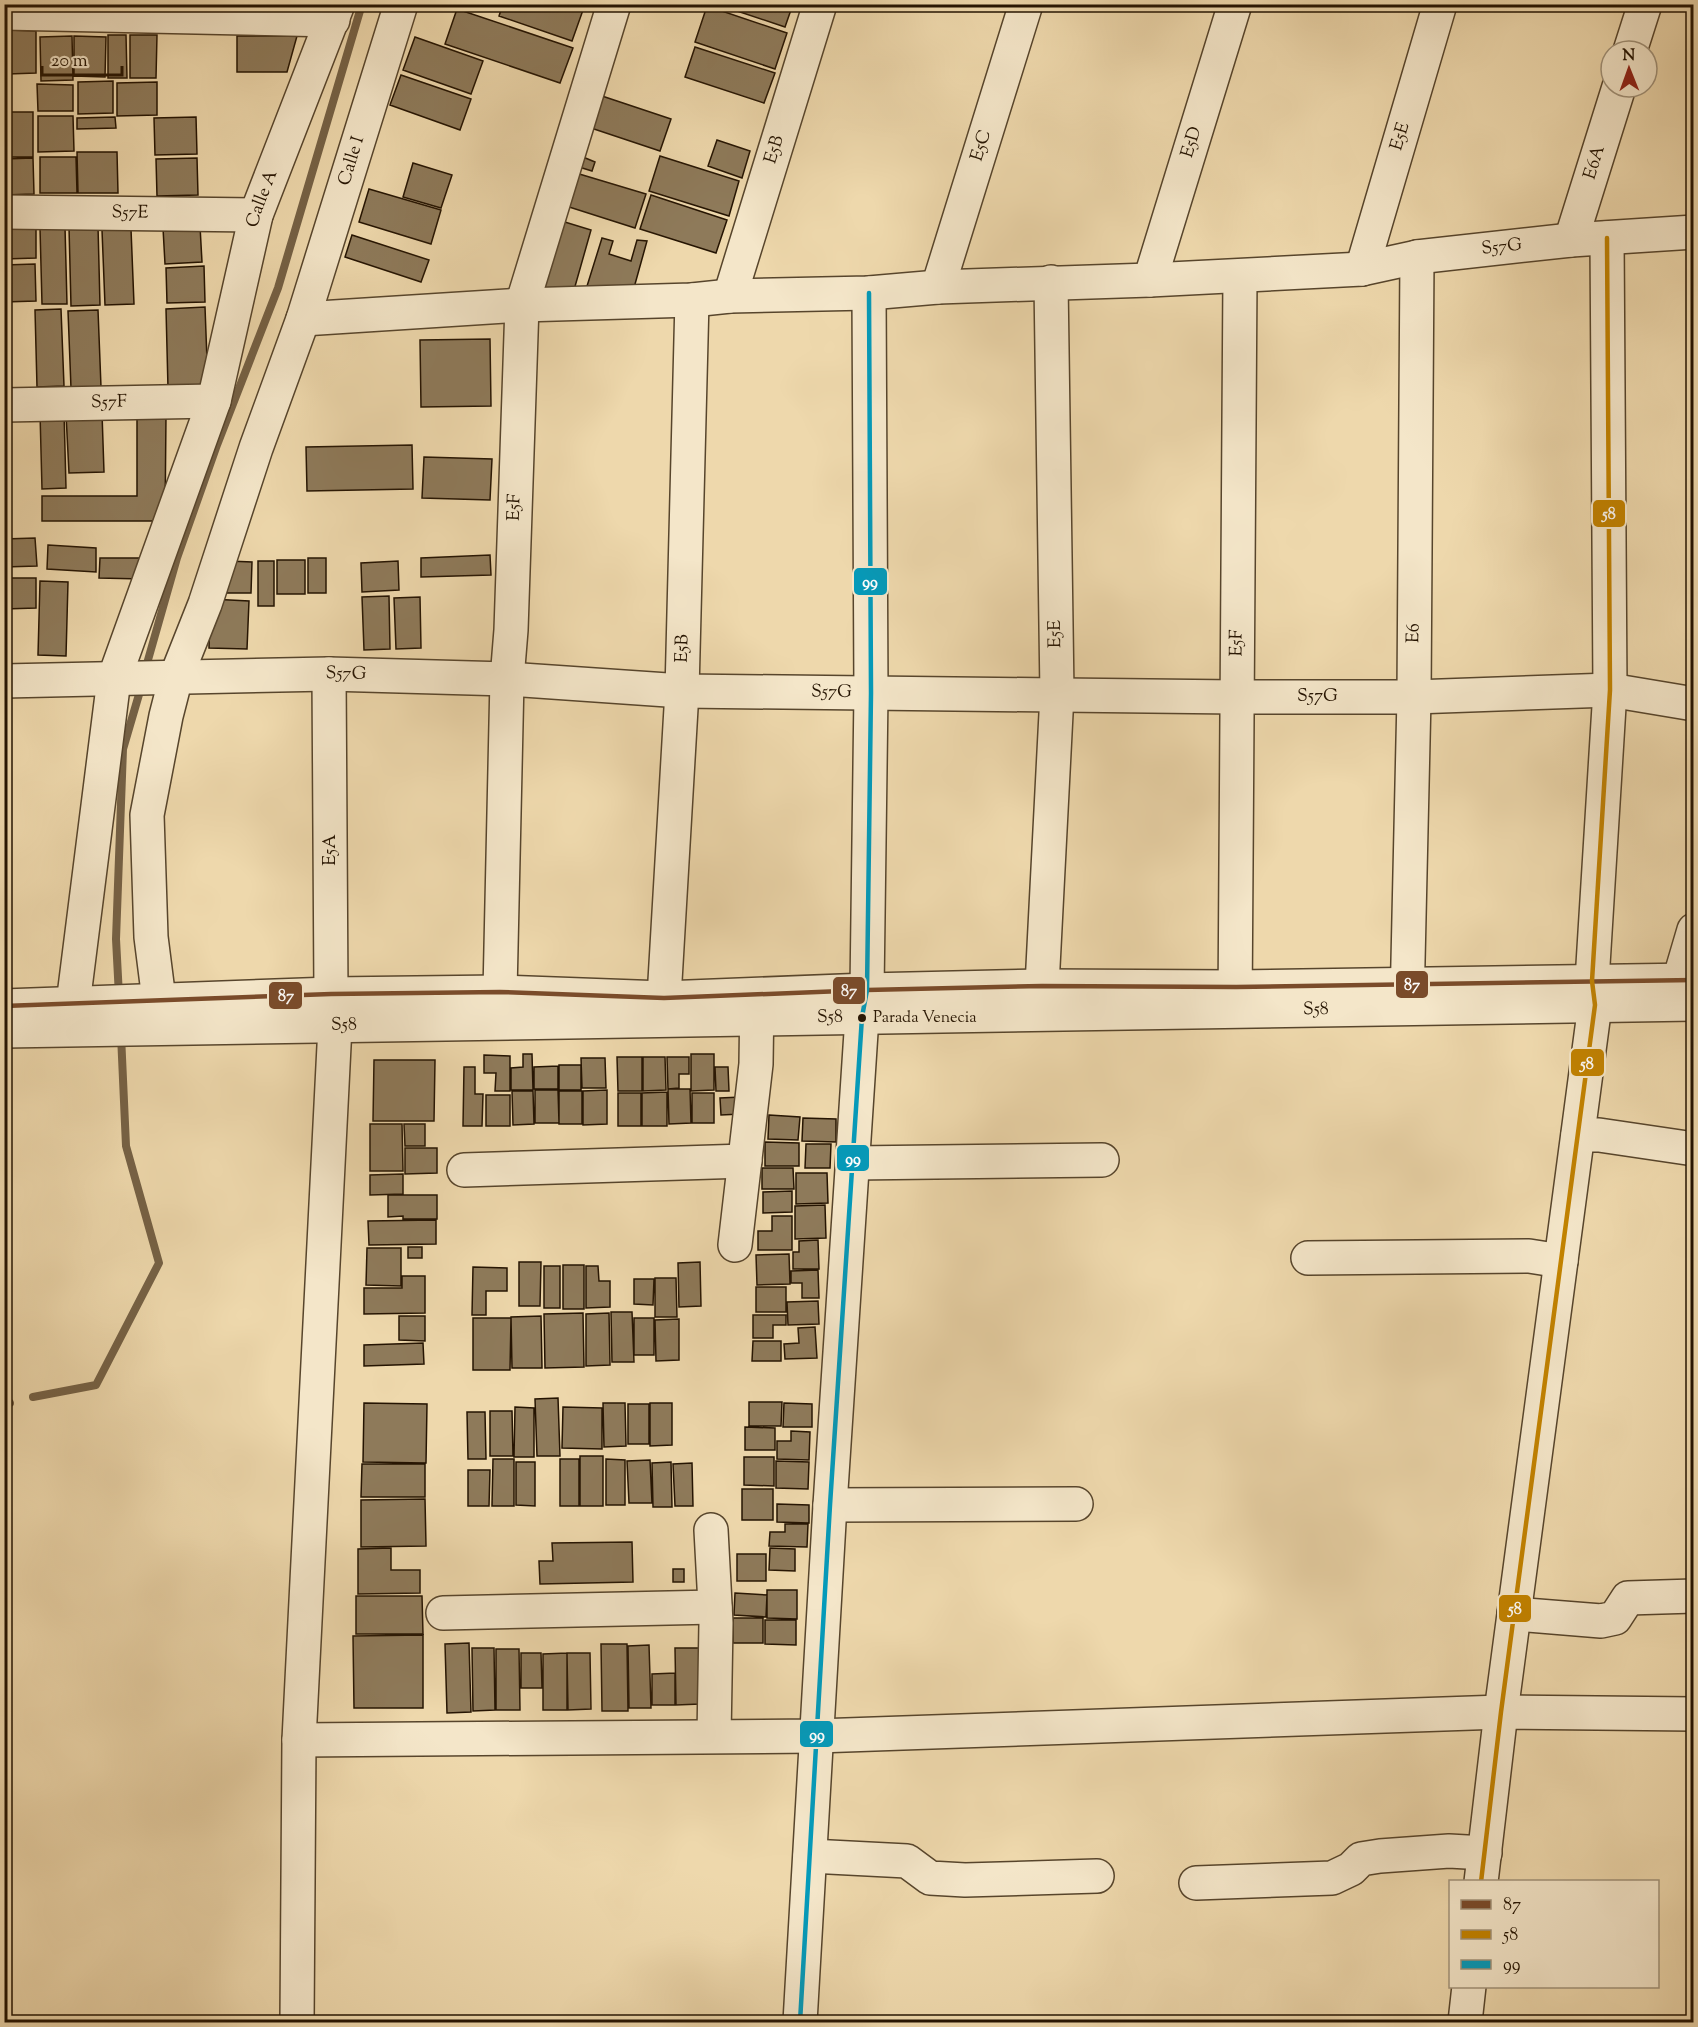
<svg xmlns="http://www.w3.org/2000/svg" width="1698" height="2027" font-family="'Sorts Mill Goudy',serif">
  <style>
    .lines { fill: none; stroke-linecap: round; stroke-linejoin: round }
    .stream { stroke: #756145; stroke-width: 8 }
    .building { fill: #8e7a5a; stroke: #251402; stroke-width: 1.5 }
    .minor-casing { stroke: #57452c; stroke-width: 36 }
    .minor { stroke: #f4e6c9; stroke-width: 33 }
    .bus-1-casing { stroke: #f4e6c9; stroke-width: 9 }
    .bus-2-casing { stroke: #f4e6c9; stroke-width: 9 }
    .bus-3-casing { stroke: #f4e6c9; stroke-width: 9 }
    .bus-1 { stroke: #7a4b2a; stroke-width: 4.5 }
    .bus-2 { stroke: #c28200; stroke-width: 4.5 }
    .bus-3 { stroke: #049aba; stroke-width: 4.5 }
    .bus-dot { fill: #251402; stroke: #f4e6c9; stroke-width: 2 }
    .labels { text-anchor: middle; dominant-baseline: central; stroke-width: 6; stroke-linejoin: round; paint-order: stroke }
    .bus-label { font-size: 16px; fill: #251402; stroke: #f4e6c9; text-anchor: start }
    .street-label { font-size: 18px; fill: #251402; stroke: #f4e6c9 }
    .line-badge { stroke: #f4e6c9; stroke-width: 2 }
    .badge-label { font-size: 16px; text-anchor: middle; font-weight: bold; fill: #fff }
  </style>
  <rect width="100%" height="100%" fill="#eed8ac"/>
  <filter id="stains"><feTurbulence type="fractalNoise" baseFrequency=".00333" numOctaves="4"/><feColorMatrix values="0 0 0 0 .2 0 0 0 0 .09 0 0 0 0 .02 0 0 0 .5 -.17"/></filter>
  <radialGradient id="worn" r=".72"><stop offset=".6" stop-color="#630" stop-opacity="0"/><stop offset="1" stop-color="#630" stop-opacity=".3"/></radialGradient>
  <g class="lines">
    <path class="stream" d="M146,667L177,558L217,445L278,288L362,4
      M119,996L116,939L123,749L140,691
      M33,1397L96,1385L159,1263L126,1146L121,1035
      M4,1404L10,1403"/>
  </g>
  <path class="building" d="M503,4H565L583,10L572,41L499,16Z
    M716,4H793L785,27Z
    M707,6L787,33L775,69L695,42Z
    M457,9L573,48L560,83L445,44Z
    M9,30L36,31V73L8,74Z
    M108,35H126L127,78H108Z
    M130,35H157L156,78H130Z
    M72,36L73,80L41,81L40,37Z
    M74,36L106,37L105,77L74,76Z
    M237,36H297L287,72H237Z
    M415,37L483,61L471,94L403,70Z
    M695,47L775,73L764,103L685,77Z
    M401,75L471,99L460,130L390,105Z
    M113,81V113L78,114V82Z
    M157,82V115L117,116V83Z
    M37,84L73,85V111H38Z
    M602,96L671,119L660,151L591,128Z
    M4,112H33V157H4Z
    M38,116H73L74,151L38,152Z
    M115,117L116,128L77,129V118Z
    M196,117L197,154L155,155L154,118Z
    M717,140L750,151L742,178L708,166Z
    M77,152H117L118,193H78Z
    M660,156L739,181L729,216L649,191Z
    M40,157H76L77,193H40Z
    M583,157L595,162L592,171L579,167Z
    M33,158L34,194L4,195V159Z
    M197,158L198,195L157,196L156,159Z
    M413,163L452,175L441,208L403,197Z
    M576,173L646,194L635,228L566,206Z
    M369,189L441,210L431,244L359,222Z
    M651,195L727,220L716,253L640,229Z
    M555,219L591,230L572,297L535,287Z
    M98,226L100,305L71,306L69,227Z
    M200,226L202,262L165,264L163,228Z
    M36,227V258L4,259V228Z
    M65,227L67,304H42L40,228Z
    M131,229L134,304L105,305L102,230Z
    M352,235L429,260L421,282L345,257Z
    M602,238L613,241L609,254L631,261L637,240L647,241L632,295L583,299Z
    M35,264L36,301L4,302V265Z
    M204,266L205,302L167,303L166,268Z
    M205,307L208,387L168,388L166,309Z
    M61,309L64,386L37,387L35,310Z
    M98,310L101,387L71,388L68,311Z
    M490,339L491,406L421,407L420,340Z
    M64,412L66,488L42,489L40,413Z
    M102,413L104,472L69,473L66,414Z
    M137,415H166L165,521H42V496H137Z
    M412,445L413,489L307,491L306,447Z
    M424,457L492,459L490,500L422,498Z
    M35,538L37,566L4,567V539Z
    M48,545L96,548V572L47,569Z
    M490,555L491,575L421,577V558Z
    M100,558H142V579L99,578Z
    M308,558H326V593H308Z
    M277,560H305V594H277Z
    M228,561L252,562L251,593H227Z
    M258,561H274V606H258Z
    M398,561L399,590L362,592L361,563Z
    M4,578H36V608L4,609Z
    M40,581L68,582L66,656L38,655Z
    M389,596L390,649L364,650L362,597Z
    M420,597L421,648L396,649L394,598Z
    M210,599L249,601L247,649L209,648Z
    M523,1054H532L533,1090H511V1068L523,1067Z
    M691,1054H714V1090L691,1091Z
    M484,1055L510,1056V1091H495L496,1073H484Z
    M617,1057H642V1091H618Z
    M643,1057H665L666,1090L643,1091Z
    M667,1057H689V1074H679V1088L668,1089Z
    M581,1058H605L606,1088H582Z
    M374,1060H435L434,1121H373Z
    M559,1065H581V1090H559Z
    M558,1066V1089H534V1067Z
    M464,1067H475V1094H483L482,1126H463Z
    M715,1067H728L729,1091H716Z
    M668,1089H690L691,1123L669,1124Z
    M535,1090H558L559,1123H535Z
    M607,1090V1124L583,1125V1091Z
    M512,1091H533L534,1124L513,1125Z
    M559,1091H582V1124H559Z
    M667,1092V1126H642V1093Z
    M618,1093H641V1126H618Z
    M692,1093H714V1123H692Z
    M486,1095H510V1126H486Z
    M741,1097V1114L721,1115L720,1098Z
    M769,1115L800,1117L798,1140L768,1139Z
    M803,1118L836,1119V1142L802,1141Z
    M370,1124H402L403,1171H370Z
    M404,1124H425V1146H405Z
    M765,1142L799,1143V1166H765Z
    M806,1144H831L830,1168H805Z
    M405,1148H437V1173L405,1174Z
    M762,1168H793L794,1189H762Z
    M796,1173H827L828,1203L796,1204Z
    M403,1174V1194L370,1195V1175Z
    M792,1191V1212L763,1213V1192Z
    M388,1195H437V1219H403V1216L388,1217Z
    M825,1205L826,1238L795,1239V1206Z
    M772,1216H792V1250H758V1231H772Z
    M436,1220V1244L369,1245L368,1221Z
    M818,1240L819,1269H793V1252H799V1241Z
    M408,1247H422V1258H408Z
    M367,1248H401V1286L366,1285Z
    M789,1254L790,1284L757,1285L756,1255Z
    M519,1262H541L540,1306H519Z
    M700,1262L701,1306L679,1307L678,1263Z
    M563,1265H584V1309H563Z
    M544,1266H560V1308H544Z
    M586,1266H598L599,1281H610V1307L586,1308Z
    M473,1267L507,1268V1291H486V1315H472Z
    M818,1270L819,1298H802V1283H791V1271Z
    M402,1276H425V1313L364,1314V1288H402Z
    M655,1278H676L677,1317H655Z
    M634,1279H654L653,1305L634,1304Z
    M756,1287H786V1312H756Z
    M818,1301L819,1324L788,1325L787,1302Z
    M611,1312H632L634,1362H612Z
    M583,1313L584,1367L545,1368L544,1314Z
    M609,1313L610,1365L586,1366V1314Z
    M753,1315H786V1325H773V1338H753Z
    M399,1316H425V1341L399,1340Z
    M541,1316L542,1368H512L511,1317Z
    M473,1318H511L510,1370H473Z
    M634,1318H654V1355H634Z
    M679,1319V1360L656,1361L655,1320Z
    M815,1327L817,1358L785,1359L784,1344L799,1343L798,1328Z
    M753,1341H781V1361H752Z
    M423,1343L424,1364L364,1366V1345Z
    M558,1398L560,1456H537L535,1399Z
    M749,1402H782L781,1426H749Z
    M364,1403L427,1404L426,1463L363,1462Z
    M603,1403H625L626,1446L604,1447Z
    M650,1403H672V1445L650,1446Z
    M784,1403L812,1404V1427H783Z
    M628,1404H649V1444H628Z
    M515,1407L534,1408V1457H514Z
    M563,1407L602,1408V1449L562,1448Z
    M490,1411H512L513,1456H490Z
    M467,1412H485L486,1459H468Z
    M745,1427L775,1428V1450H745Z
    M791,1431L810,1432L809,1460L777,1459V1441H791Z
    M580,1456H603V1506H580Z
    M744,1457H774V1486L744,1485Z
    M493,1459H514V1506H492Z
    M560,1459H579V1506H560Z
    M606,1459L625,1460V1505H606Z
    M650,1460L652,1503H629L627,1461Z
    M776,1461L809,1462L808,1489L776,1488Z
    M516,1462H535V1506L516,1505Z
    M671,1462L672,1507H653L652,1463Z
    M692,1463L693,1506H675L673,1464Z
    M362,1464H425V1497H361Z
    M468,1470H490L489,1506H468Z
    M742,1489H773V1520H742Z
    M425,1499L426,1546L361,1547V1500Z
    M777,1504L809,1505V1523L777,1522Z
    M785,1524H808L807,1547L769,1546L770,1532H785Z
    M632,1542L633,1582L540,1584L539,1561H553L552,1543Z
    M391,1548V1570H420V1593L358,1594V1549Z
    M770,1548L795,1549V1571L769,1570Z
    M737,1554H766V1581H737Z
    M673,1569H684V1582H673Z
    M767,1590H797V1619L767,1618Z
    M735,1593L767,1595L766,1617L734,1615Z
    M356,1596H422L423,1634H356Z
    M733,1618H763V1643H733Z
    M765,1620H796V1645L765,1644Z
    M423,1635V1708H354L353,1636Z
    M469,1643L471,1712L447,1713L445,1644Z
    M601,1644H627L628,1711H602Z
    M649,1645L651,1708H629L628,1646Z
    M472,1648H494L495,1710L473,1711Z
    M675,1648H699L700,1704L676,1705Z
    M496,1649H519L520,1710H496Z
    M521,1653H541L542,1688H521Z
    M567,1653H590L591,1709L568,1710Z
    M567,1653V1710H543V1654Z
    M675,1673V1705H652V1674Z"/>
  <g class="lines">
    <defs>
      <g id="minor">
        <path d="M4,13L333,20"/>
        <path d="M1630,51L1645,4"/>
        <path id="s1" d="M4,212L256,215"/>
        <path id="s2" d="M1571,240L1619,87"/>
        <path id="s3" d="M1362,269L1440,4"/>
        <path id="s4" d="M1150,280L1235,4"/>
        <path id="s5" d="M938,287L1026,4"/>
        <path id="s6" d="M730,296L820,4"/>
        <path id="s7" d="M303,319L522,305L692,300L730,296L869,293L938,287L1150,280L1362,269L1417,257L1571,240L1694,232"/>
        <path id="s8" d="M4,405L214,401"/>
        <path id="s9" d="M4,681L329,674L507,679L682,691L1237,697H1414L1610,690L1694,704"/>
        <path d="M1042,986L1057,694L1051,282"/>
        <path id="s10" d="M664,998L682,691L692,300"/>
        <path id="s11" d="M159,1000L151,937L147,815L166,716L176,677L205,604L256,448L303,319L401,4"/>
        <path d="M1677,1001L1679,981L1694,930"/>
        <path id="s12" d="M73,1004L114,679L214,401L256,215L338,4"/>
        <path id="s13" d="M1407,1005L1414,697L1417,257"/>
        <path d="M4,1006L331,994L500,992L664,998L867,990L1042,986L1236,987L1694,980"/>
        <path id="s14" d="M1235,1009L1240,276"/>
        <path id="s15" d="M502,1015L500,992L507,679L511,630L522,305L614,4"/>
        <path id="s16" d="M4,1031L1694,1004"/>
        <path d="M1578,1135H1599L1694,1149"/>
        <path d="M853,1163L1102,1160"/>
        <path d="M464,1170L745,1161"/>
        <path d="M735,1245L756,1064L757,996"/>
        <path d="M1308,1258L1529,1256L1561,1261"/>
        <path d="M830,1505L1076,1504"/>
        <path d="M711,1530L716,1623L714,1736"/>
        <path d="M443,1613L715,1607"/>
        <path d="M1514,1614L1601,1621L1615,1618L1628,1598L1694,1596"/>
        <path d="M299,1740L817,1736L1501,1712L1694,1714"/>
        <path d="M810,1856L907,1861L930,1878L965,1880L1097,1876"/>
        <path d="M1481,1882L1501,1712L1595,1005L1592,981L1610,690L1607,238"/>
        <path d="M1196,1883L1332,1878L1351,1869L1361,1859L1380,1856L1449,1851L1485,1853"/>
        <path d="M297,2022L299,1740L335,1026L331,994L329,674"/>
        <path d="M800,2022L830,1505L862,1017L867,990L871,693L869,293"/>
        <path d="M1465,2022L1469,1986"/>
      </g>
    </defs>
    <use href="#minor" class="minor-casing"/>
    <use href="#minor" class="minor"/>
    <defs>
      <path id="bus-1" d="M4,1006L331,994L500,992L664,998L867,990L1042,986L1236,987L1694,980"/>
      <path id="bus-2" d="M1481,1882L1501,1712L1595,1005L1592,981L1610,690L1607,238"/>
      <path id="bus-3" d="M800,2022L830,1505L862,1017L867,990L871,693L869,293"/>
    </defs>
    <use href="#bus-1" class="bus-1-casing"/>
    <use href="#bus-2" class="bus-2-casing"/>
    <use href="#bus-3" class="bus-3-casing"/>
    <use href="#bus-1" class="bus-1"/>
    <use href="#bus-2" class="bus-2"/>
    <use href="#bus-3" class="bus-3"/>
  </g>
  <circle class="bus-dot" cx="862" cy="1018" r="5"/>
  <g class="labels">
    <g class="bus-label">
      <text x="873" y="1018">Parada Venecia</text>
    </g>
    <g class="street-label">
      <text stroke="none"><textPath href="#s3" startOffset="138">E5E</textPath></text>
      <text stroke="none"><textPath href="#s4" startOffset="144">E5D</textPath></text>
      <text stroke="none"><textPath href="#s5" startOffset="148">E5C</textPath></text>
      <text stroke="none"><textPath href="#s6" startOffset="153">E5B</textPath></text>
      <text stroke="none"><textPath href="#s11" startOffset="872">Calle I</textPath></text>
      <text stroke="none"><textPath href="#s2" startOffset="81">E6A</textPath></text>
      <text stroke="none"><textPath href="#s12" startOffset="831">Calle A</textPath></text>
      <text stroke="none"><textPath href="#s1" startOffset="126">S57E</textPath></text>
      <text stroke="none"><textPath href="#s7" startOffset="1202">S57G</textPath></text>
      <text stroke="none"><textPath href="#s8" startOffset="105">S57F</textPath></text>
      <text stroke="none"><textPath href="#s15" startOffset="508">E5F</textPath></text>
      <text stroke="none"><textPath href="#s13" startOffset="372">E6</textPath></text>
      <text transform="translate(1056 634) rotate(-91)">E5E</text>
      <text stroke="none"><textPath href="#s14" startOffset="366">E5F</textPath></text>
      <text stroke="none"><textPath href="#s10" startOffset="350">E5B</textPath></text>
      <text stroke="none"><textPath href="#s9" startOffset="342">S57G</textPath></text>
      <text stroke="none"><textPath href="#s9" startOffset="828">S57G</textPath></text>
      <text stroke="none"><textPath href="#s9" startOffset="1314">S57G</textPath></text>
      <text transform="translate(331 850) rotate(-90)">E5A</text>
      <text stroke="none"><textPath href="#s16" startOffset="1312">S58</textPath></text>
      <text stroke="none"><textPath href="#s16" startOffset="826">S58</textPath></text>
      <text stroke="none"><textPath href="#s16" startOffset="340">S58</textPath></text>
    </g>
  </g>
  <g class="line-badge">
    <rect x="1592" y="499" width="34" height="29" rx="6" fill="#c28200"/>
    <rect x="853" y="567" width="35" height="29" rx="6" fill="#049aba"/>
    <rect x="1395" y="970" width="34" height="29" rx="6" fill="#7a4b2a"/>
    <rect x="832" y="976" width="34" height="29" rx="6" fill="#7a4b2a"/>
    <rect x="268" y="981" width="35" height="29" rx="6" fill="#7a4b2a"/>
    <rect x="1570" y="1048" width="35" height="29" rx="6" fill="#c28200"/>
    <rect x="836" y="1144" width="34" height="28" rx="6" fill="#049aba"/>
    <rect x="1498" y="1594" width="34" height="29" rx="6" fill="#c28200"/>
    <rect x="799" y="1720" width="35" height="28" rx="6" fill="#049aba"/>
  </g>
  <g class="badge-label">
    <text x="1609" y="519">58</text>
    <text x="870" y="587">99</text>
    <text x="1412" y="990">87</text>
    <text x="849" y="996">87</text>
    <text x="286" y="1001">87</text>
    <text x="1587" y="1069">58</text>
    <text x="853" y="1164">99</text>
    <text x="1515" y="1614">58</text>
    <text x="817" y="1740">99</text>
  </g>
  <rect width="1698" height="2027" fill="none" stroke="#eed8ac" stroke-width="24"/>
  <rect x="6" y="6" width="1686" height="2015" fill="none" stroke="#251402" stroke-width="3"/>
  <rect x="12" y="12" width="1674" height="2003" fill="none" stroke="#251402" stroke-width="1.5"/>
  <rect x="1449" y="1880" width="210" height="108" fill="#f4e6c9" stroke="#a19279" stroke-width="1.5"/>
  <rect x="1461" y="1900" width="30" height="9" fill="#7a4b2a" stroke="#a19279" stroke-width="1.5"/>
  <text x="1503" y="1910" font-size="18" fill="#251402">87</text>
  <rect x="1461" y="1930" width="30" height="9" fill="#c28200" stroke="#a19279" stroke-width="1.5"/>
  <text x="1503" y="1940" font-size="18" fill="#251402">58</text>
  <rect x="1461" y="1960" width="30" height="9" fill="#049aba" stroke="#a19279" stroke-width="1.5"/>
  <text x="1503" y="1970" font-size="18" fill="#251402">99</text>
  <g transform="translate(1629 69) rotate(359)"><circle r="28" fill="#f4e6c9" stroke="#a19279" stroke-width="1.5"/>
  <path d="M0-4.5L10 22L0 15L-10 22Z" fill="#8f2418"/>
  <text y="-9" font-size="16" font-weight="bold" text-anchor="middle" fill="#251402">N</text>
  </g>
  <path d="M42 66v9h80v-9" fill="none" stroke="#251402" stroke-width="3"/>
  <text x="51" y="66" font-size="18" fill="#251402" stroke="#f4e6c9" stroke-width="4.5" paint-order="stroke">20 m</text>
  <rect width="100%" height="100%" filter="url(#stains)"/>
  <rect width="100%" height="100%" fill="url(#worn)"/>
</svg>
